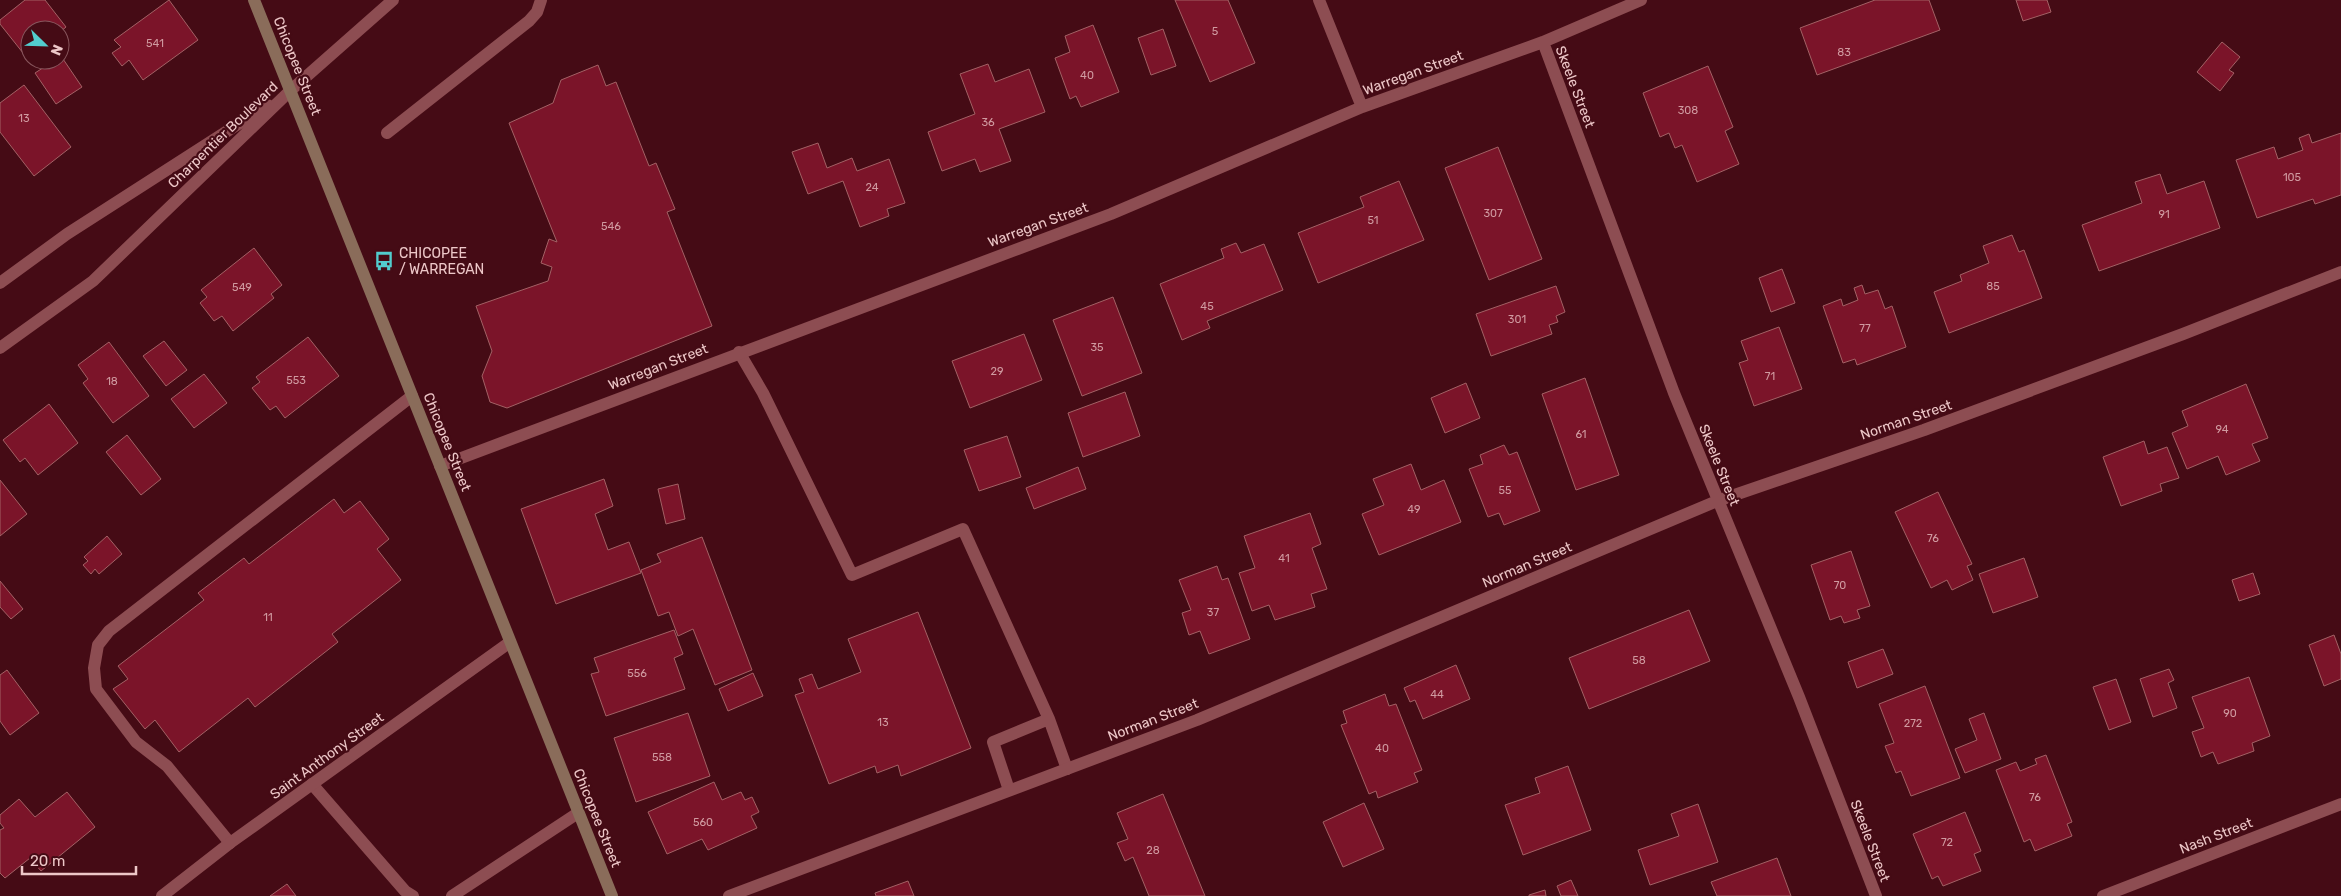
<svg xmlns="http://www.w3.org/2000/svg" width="2341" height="896" font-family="Rubik,sans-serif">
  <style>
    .building { fill: #7b1429; stroke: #a36165 }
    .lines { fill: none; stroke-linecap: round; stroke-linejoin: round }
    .service { stroke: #8d4d52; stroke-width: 12 }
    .minor { stroke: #8d4d52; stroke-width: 12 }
    .secondary { stroke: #8a6c5a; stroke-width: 12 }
    .labels { text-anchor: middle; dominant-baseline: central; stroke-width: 4.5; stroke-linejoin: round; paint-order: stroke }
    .number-label { font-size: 11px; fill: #d09aa0 }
    .street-label { font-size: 14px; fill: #edc7c8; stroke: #450b15 }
    .poi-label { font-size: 14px; fill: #edc7c8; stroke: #450b15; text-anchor: start }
  </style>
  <rect width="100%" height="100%" fill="#450b15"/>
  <path class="building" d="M25,0H45L66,27L60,32V30H30V56L27,58L0,24V20Z
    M169,0L198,40L143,80L129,60L122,66L112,53L121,47L114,40Z
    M1175,0H1228L1255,63L1210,82Z
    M1875,0H1929L1940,30L1817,75L1800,28Z
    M2016,0H2047L2051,12L2023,21Z
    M1093,25L1119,92L1081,107L1076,96L1070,99L1055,58L1070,52L1065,36Z
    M1163,29L1176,66L1151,75L1138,38Z
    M2222,42L2240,57L2229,70L2234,73L2220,91L2197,72Z
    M61,56L82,87L56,104L35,73L55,60H60Z
    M988,64L995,82L1029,69L1045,112L999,129L1011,161L980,172L975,159L942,171L928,132L975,114L960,74Z
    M598,65L606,86L616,82L649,166L656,163L675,209L667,212L712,326L507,408L490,402L482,376L492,351L476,306L548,281L552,267L541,263L549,239L557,242L509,123L553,103L561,80Z
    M1708,66L1733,127L1725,131L1739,164L1697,182L1682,145L1675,148L1669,133L1660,137L1643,93Z
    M24,85L71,147L34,176L0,132V103Z
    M2341,133V195L2315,204L2313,199L2257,218L2236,160L2274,147L2278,159L2303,150L2299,138L2309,134L2312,143Z
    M818,143L827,168L852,158L857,171L889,159L905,203L887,209L889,216L860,227L843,181L808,194L792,152Z
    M1498,147L1542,259L1489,280L1445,168Z
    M2160,174L2167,194L2204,181L2220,228L2099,271L2082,225L2142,203L2135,182Z
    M1399,181L1424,240L1318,283L1298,233L1364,207L1360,197Z
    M2012,235L2019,252L2024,250L2042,298L1949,333L1934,292L1962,281L1960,275L1989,263L1983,246Z
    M1236,243L1241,253L1264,244L1283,290L1207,321L1210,328L1182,340L1160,284L1224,258L1221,249Z
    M254,248L282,285L271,294L274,298L233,331L222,316L214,321L200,303L207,297L201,290Z
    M1782,269L1795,303L1771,312L1759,278Z
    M1862,285L1865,294L1878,290L1885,309L1892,306L1906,347L1857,365L1855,359L1843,363L1823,306L1841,299L1843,306L1858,300L1854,288Z
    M1556,286L1565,312L1556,316L1558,322L1549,325L1552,334L1491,356L1476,314Z
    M1113,297L1142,373L1082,396L1053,320Z
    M1779,327L1802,389L1754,406L1739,363L1748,360L1741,341Z
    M1024,334L1042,380L970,408L952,361Z
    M308,337L339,376L285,418L276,406L270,410L252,388L260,382L256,377Z
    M164,341L187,370L166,386L143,356Z
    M109,342L149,396L113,423L83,383L88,379L78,365Z
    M204,374L227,403L194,428L171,399Z
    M1585,378L1619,475L1576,490L1542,394Z
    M1466,383L1480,418L1445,433L1431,398Z
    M2246,384L2268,438L2252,444L2260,461L2226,475L2218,456L2187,469L2172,433L2188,426L2182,411Z
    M1125,392L1140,436L1083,457L1068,413Z
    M49,404L78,443L38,475L25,458L20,462L3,440Z
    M127,435L161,479L141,495L106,452Z
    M1007,436L1021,477L979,491L964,450Z
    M2144,441L2148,454L2167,447L2179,478L2160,484L2162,491L2121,506L2103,457Z
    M1504,445L1509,455L1517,452L1540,511L1504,525L1499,513L1488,517L1469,469L1483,464L1480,455Z
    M1411,464L1421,490L1444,480L1461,522L1379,555L1362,514L1384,505L1373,479Z
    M1078,467L1086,489L1034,509L1026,488Z
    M604,479L613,506L595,514L608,550L629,542L641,573L556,604L521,509Z
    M0,480L27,514L0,536Z
    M678,484L685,519L666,524L658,489Z
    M1938,492L1972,564L1967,566L1973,580L1952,590L1947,580L1931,588L1895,512Z
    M334,499L344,513L360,501L389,539L377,549L401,580L332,634L338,642L255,707L248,698L179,752L155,720L145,729L113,689L128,679L118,666L204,600L198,593L244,558L249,564Z
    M1310,513L1321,544L1312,548L1327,589L1311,594L1315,607L1275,620L1269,605L1252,611L1239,573L1255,568L1244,536Z
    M107,536L122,554L99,574L95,569L91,574L83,565L88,561L84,557Z
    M702,537L752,670L715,685L693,629L678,636L669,612L658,616L641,570L661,562L657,554Z
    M1851,551L1870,606L1857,610L1860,618L1844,623L1841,616L1830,620L1811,565Z
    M2024,558L2038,597L1993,613L1979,574Z
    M1217,566L1222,580L1228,578L1250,639L1209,654L1200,631L1189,635L1182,613L1191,610L1179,580Z
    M2253,573L2260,594L2239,601L2232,580Z
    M0,581L23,609L11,619L0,607Z
    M1689,610L1710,661L1589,709L1569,658Z
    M918,612L971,748L901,776L898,765L877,773L875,766L829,784L795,695L804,692L799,679L812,674L818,689L861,672L848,639Z
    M674,630L683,654L674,658L685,689L606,716L591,674L599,672L594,658Z
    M2334,635L2341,654V679L2324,686L2309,645Z
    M1883,649L1893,674L1857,688L1848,662Z
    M1456,665L1470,699L1423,719L1415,700L1410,702L1404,688Z
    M2169,669L2174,680L2168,683L2177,708L2153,717L2140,679Z
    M7,670L39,713L10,735L0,721V675Z
    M753,673L763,696L728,711L719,689Z
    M2249,677L2270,736L2252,743L2254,751L2218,764L2213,752L2201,757L2192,732L2204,728L2192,697Z
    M2116,679L2131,722L2109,730L2093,687Z
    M1925,686L1960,778L1911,796L1901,771L1896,773L1885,746L1894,743L1879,704Z
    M1385,694L1389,706L1396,704L1422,770L1414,773L1418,782L1378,798L1376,791L1369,794L1341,725L1347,723L1343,711Z
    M688,713L710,776L636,802L614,738Z
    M1984,713L2001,759L1965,773L1955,749L1977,740L1969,719Z
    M2046,755L2072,822L2067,824L2072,836L2035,851L2030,839L2024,842L1996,770L2016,762L2020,771L2037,764L2035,759Z
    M1568,766L1591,830L1523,855L1505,805L1540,793L1535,778Z
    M714,782L722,800L741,792L745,800L752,797L759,812L751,816L757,828L708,850L702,839L667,854L648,812Z
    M67,792L95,827L41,871L30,858L5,878L0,873V830L4,828L0,823V815L19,799L35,817Z
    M1163,794L1205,896H1149L1133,857L1125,861L1117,843L1128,839L1117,813Z
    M1364,803L1384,849L1343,867L1323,822Z
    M1698,804L1718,862L1650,885L1638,850L1679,836L1671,814Z
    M1965,812L1981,851L1974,854L1981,871L1943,886L1938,876L1932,879L1913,834Z
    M1777,858L1791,896H1717L1711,882Z
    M1571,880L1578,896H1561L1557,886Z
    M908,881L914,896H876L875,893Z
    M287,884L296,896H270Z
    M1545,890L1546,896H1529V895Z"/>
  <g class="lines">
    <path class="service" d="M387,133L529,21L537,12L541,0
      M739,352L763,393L852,575L963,529L1049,719L1067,769
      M312,784L405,891L413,896
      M1009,790L993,742L1049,719
      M230,843L167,766L136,742L96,689L94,668L98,645L109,631L412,396
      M452,896L578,813"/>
    <path class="minor" d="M1319,0L1362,107
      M1543,42L1674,393L1799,697L1876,896
      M0,283L67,234L268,105
      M0,348L93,281L291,90L393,0
      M440,466L1111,214L1362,107L1543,42L1641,0
      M162,896L230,843L510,642
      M729,896L1197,720L1717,501L1924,430L2183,334L2341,272
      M2103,896L2341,804"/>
    <path class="secondary" d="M254,0L612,896"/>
  </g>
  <defs>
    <symbol id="bus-bare" viewBox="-9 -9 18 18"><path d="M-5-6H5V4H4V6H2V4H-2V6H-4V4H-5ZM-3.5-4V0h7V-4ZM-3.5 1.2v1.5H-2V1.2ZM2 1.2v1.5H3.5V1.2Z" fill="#52cdce" stroke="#450b15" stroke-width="2.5" paint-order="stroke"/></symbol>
  </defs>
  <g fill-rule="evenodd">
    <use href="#bus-bare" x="370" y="247" width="28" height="28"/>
  </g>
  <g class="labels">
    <g class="number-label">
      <text x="1215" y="31">5</text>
      <text x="155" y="43">541</text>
      <text x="1844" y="52">83</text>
      <text x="1087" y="75">40</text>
      <text x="1688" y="110">308</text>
      <text x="24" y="118">13</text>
      <text x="988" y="122">36</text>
      <text x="2292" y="177">105</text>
      <text x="872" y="187">24</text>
      <text x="1493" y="213">307</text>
      <text x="2164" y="214">91</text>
      <text x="1373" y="220">51</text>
      <text x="611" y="226">546</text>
      <text x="1993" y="286">85</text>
      <text x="242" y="287">549</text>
      <text x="1207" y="306">45</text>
      <text x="1517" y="319">301</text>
      <text x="1865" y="328">77</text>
      <text x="1097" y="347">35</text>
      <text x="997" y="371">29</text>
      <text x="1770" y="376">71</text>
      <text x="296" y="380">553</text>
      <text x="112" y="381">18</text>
      <text x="2222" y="429">94</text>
      <text x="1581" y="434">61</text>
      <text x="1505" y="490">55</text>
      <text x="1414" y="509">49</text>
      <text x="1933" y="538">76</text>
      <text x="1284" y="558">41</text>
      <text x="1840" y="585">70</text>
      <text x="1213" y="612">37</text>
      <text x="268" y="617">11</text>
      <text x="1639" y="660">58</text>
      <text x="637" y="673">556</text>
      <text x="1437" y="694">44</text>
      <text x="2230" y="713">90</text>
      <text x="883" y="722">13</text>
      <text x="1913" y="723">272</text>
      <text x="1382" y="748">40</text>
      <text x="662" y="757">558</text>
      <text x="2035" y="797">76</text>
      <text x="703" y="822">560</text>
      <text x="1947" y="842">72</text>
      <text x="1153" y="850">28</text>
    </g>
    <g class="street-label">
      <text transform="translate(297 66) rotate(68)">Chicopee Street</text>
      <text transform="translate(1413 73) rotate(-20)">Warregan Street</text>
      <text transform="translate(1575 87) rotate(69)">Skeele Street</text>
      <text transform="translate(223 135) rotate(-44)">Charpentier Boulevard</text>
      <text transform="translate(1038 225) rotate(-20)">Warregan Street</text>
      <text transform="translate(658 367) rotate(-21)">Warregan Street</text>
      <text transform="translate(1906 420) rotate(-19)">Norman Street</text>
      <text transform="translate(447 442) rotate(68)">Chicopee Street</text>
      <text transform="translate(1719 465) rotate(68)">Skeele Street</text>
      <text transform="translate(1527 565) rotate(-23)">Norman Street</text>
      <text transform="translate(1153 720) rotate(-21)">Norman Street</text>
      <text transform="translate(327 756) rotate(-36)">Saint Anthony Street</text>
      <text transform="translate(597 818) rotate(68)">Chicopee Street</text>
      <text transform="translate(2216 836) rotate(-21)">Nash Street</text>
      <text transform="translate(1870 841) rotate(69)">Skeele Street</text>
    </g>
    <g class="poi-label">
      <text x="399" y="253">CHICOPEE<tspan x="399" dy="16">/ WARREGAN</tspan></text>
    </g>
  </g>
  <g transform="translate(45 45) rotate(113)"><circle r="24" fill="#450b15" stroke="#88565d"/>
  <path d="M0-4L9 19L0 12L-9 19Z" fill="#52cdce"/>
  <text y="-8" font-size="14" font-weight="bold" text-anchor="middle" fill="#edc7c8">N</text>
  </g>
  <path d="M22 866v8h114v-8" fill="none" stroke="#edc7c8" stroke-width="2.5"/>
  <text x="30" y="866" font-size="15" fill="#edc7c8" stroke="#450b15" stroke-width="4" paint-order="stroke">20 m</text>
</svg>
